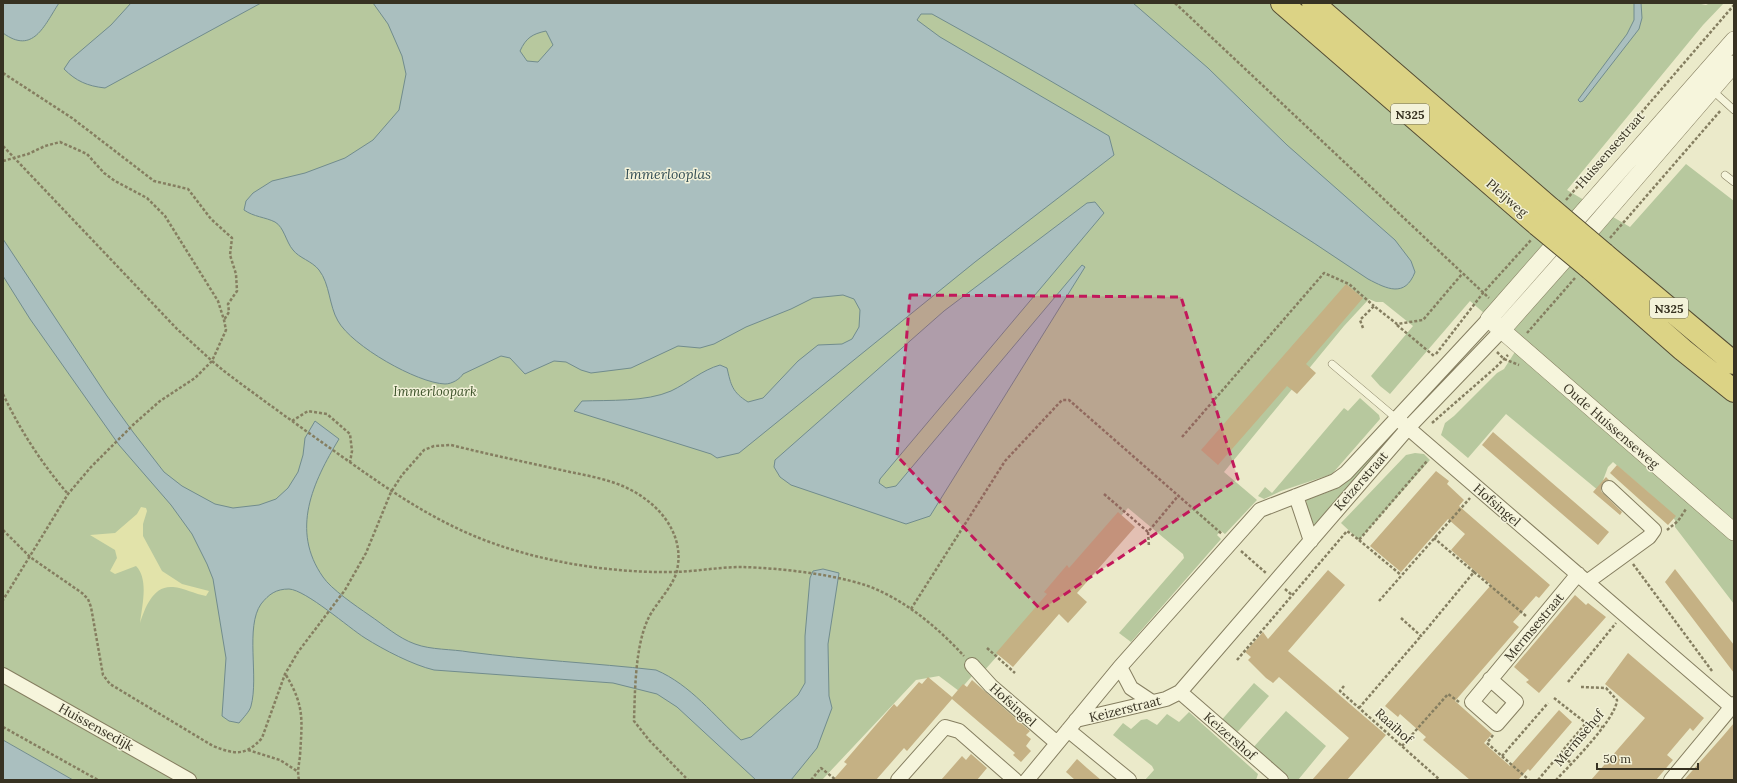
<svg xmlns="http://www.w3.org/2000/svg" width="1737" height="783" font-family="Lora,serif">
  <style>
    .green { fill: #b7c89e }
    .sand { fill: #e2e3aa }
    .water { fill: #aabfbf; stroke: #718c8d; fill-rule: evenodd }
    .building { fill: #c5b184 }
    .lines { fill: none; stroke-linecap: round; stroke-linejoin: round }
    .service-casing { stroke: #857e60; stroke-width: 8 }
    .minor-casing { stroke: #857e60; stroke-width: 16 }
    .tertiary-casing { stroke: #857e60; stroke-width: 18 }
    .trunk-casing { stroke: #544c33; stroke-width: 24 }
    .path { stroke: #857e60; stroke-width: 2.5; stroke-dasharray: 3 2; stroke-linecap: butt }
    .service { stroke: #f6f5dc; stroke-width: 7 }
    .minor { stroke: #f6f5dc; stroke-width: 14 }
    .tertiary { stroke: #f6f5dc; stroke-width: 17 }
    .trunk { stroke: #dcd385; stroke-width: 22 }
    .trunk-bridge-casing { stroke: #544c33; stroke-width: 24; stroke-linecap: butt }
    .trunk-bridge { stroke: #dcd385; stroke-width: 22 }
    .marked { fill: #c2185b; fill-opacity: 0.2; stroke: #c2185b; stroke-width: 3; stroke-dasharray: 8 5; stroke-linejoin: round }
    .labels { text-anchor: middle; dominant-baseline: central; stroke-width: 3; stroke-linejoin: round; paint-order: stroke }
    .shield { fill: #f3f2d9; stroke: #6f6c59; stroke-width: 1 }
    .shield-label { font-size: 12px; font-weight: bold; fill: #373222 }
    .street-label { font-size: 13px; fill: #373222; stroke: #f3f2d9 }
    .park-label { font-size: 13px; font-style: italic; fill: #3d522a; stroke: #f3f2d9 }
    .water-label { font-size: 14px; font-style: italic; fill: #334e55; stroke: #f3f2d9 }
  </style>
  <rect width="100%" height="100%" fill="#ebeaca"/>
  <path class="green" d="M3,3H1696L1706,5L1710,3H1724L1703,25L1567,190L1630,227L1686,164L1734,201V604L1675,527V520L1650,494L1613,462L1608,467L1599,491L1506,414L1468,458L1441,435L1445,423L1454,416L1497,373L1504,369L1520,344L1470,301L1390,394L1380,386L1371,376L1413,326L1383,302H1376L1369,299L1344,326L1224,472L1257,500L1225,534L1221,531L1217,535L1221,539L1131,642L1119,633L1184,558L1183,554L1128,508L983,672L967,670L972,676L959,691L939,676L916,680L822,780H196L3,671Z
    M1360,398L1379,415L1380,419L1332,474L1281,491L1264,499L1258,496L1265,487L1272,493L1344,408L1348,411Z
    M1380,444L1385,448L1316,526L1309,519L1306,500L1336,489L1353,476Z
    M1415,453L1424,454L1430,460L1359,540L1341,523L1406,455Z
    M3,682L176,780H73L3,740Z
    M1254,683L1269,696L1234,736L1219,723Z
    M1286,711L1326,746L1298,780H1285L1251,750Z
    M1189,712L1258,774L1256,780H1145L1154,770L1152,766L1113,735L1123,723L1131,729L1141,720L1147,719L1157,725L1167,714L1179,722Z"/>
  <path class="sand" d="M141,507L146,508L147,511L143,524V536L162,571L182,584L209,591L206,596C195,594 184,588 173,587C153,585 145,608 140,623C142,606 149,579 136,566L115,574L110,571L117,558L115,550L90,535L115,533L137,514Z"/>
  <path class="water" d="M3,3H59C44,26 33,55 3,33Z
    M131,3H261L105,88C87,86 76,81 64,69L70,60L111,25Z
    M373,3H1133L1208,68L1287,145L1395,240L1411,261L1415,272C1405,298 1387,289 1368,279C1227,184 1081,96 932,14H921L917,20L940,37L1109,136L1114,155L975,262L739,453L717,458L711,454L574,411L582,401C609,400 646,402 671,391C688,383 702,370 720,365L727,368C731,385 732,392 748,402L763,398L798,361L818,345L842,344L852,339L859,327L860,310L854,299L843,295L813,298L791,309L746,327L714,344L700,348L678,346L631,368L591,373L581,370L566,362L554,361L525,374L510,358L501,356L463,374C460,379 452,384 445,384C417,383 352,346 338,321C329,306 330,284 319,270C312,261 299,258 293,250C286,242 284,227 275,222C265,217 254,217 244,210L246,201L253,193L272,181L305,173L345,158L373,140L399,110L406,74L402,56L388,24ZM546,31L553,45L538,62L527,61L520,51C526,38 532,34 546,31Z
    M1634,3H1641L1642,18L1639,29L1583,101L1580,102L1578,100L1627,34L1634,20Z
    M1095,202L1104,213L880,479L879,483L886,488L896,486L1082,265L1085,267L930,516L906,524L791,485L780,477L774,467L775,460L944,311L1087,203Z
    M3,239L107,396L133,432L164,472L182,486L215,504L233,508L259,505L276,499L288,488L298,472L303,455L305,438L315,421L339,439C313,482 290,530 323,577C331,589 356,606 369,615C384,625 398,638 415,644C431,650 452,649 469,652C531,660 594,663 656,670C691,685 714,716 741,740L751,737L798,695L805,683V636L810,578L813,571L823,569L839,573L828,644L829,696L832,708L817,748L791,780H756L677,707L657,694L613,683L434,670C413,665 384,650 365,638C349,628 306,590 289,589C276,589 269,594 261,604C245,627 259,677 251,706C250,711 243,718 239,723L229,721L222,716L226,658L213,579L207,564L192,534L171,505L119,445L30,319L3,276Z
    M3,740L73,780H3Z"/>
  <path class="building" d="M1346,284L1363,298L1306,364L1316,373L1297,394L1287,386L1218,465L1201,450Z
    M1493,432L1609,532L1598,545L1482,445Z
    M1617,465L1676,516L1668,525L1610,473Z
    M1436,471L1449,481L1447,484L1464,500L1459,506L1550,585L1539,598L1536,596L1513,622L1519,627L1455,701L1492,734L1484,743L1510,766L1559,710L1572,722L1530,771L1528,769L1518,780H1470L1423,740L1426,737L1400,714L1398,717L1385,706L1491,585L1451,550L1465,534L1448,519L1401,572L1370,546Z
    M1606,477L1609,480L1603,483L1601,491L1622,512L1620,515L1593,492Z
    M1118,512L1135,527L1077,593L1087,602L1068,623L1059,614L1013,667L996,653L1047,594L1044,592L1067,565L1069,568Z
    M1675,569L1734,645V673L1665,582Z
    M1328,570L1345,585L1288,651L1386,735L1347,780H1312L1349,738L1279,677L1273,683L1266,678L1248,660L1251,657L1245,652L1263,632L1268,639Z
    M1575,595L1586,605L1588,603L1606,617L1539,693L1526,682L1529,680L1514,667Z
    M1628,653L1704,718L1693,731L1690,728L1667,755L1673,760L1656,780H1591L1645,718L1605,684Z
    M928,677L952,697L963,684L967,687L972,680L1030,731L1026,735L1031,739L1026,746L1031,751L1021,762L1013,755L1015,753L952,699L907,751L904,748L876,780H833L847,764L844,762L894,704L897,707L919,682L922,684Z
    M1734,723V780H1684L1723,736Z
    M971,754L987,768L977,780H941L962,756L966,760Z
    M1077,759L1087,768L1101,780H1075L1066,772Z"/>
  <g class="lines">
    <defs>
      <path id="service" d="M1712,90L1734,110
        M1725,175L1734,182
        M1332,364L1397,419"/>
      <path id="minor" d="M1400,421L1734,709
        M1296,496L1311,541
        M1587,582L1649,537L1654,530L1609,488
        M972,665L991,686L1057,743
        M1120,667L1131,688L1152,702
        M3,675L189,780
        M1490,679L1516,702L1497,724L1472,702L1578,574
        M1180,692L1281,780
        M1076,720L1166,699L1180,692L1408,428L1502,330
        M1068,730L1129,780
        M898,780L945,727L959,731L1015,780
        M1027,780L1120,667L1260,510L1335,481L1346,473L1489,319
        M1671,780L1734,704"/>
      <path id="tertiary" d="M1734,40L1489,319L1734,532
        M1502,330L1596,224L1734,64"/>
      <path id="trunk" d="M1282,3L1538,225
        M1313,3L1551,209
        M1604,254L1734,363
        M1591,269L1683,350L1734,391"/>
    </defs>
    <use href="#service" class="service-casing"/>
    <use href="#minor" class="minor-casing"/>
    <use href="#tertiary" class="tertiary-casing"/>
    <use href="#trunk" class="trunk-casing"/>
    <path class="path" d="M1175,3L1489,298
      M3,73L72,118L154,181L188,189L211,219L232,238L230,255L236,274L237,291L228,304L229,312L224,320
      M3,146L177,329L212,361L195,378L160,401L134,424L91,467L68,494L3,600
      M3,161L28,154L45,146L60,142L87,154L104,173L115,181L147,198L165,216L218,301L224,320L226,330L212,361L224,371C261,399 299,426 337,453C396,495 447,531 517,551C568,566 623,573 676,572C698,571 720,567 742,567C779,568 847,575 880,591C912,606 940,630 964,656
      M1566,200L1734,5
      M1610,238L1721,110
      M1397,325L1434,356
      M1363,328L1360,320L1374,306L1397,324L1423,320L1462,274
      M1527,333L1575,278
      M1497,352L1504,359L1519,365
      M1436,354L1483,293L1531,240
      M3,394C20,430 42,464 68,494
      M292,421L308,411L327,414L350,434L352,451L350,462
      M1432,423L1495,368L1508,355
      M1182,437L1324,273L1349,284L1374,306
      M1104,494L1148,532L1178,496
      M3,530L30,557L82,593L88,599L91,607L103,675L110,684L213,746C234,754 245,757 262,738L285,674L298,652L345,590L366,553L391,492L402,475L424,450L434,446L451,445C491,455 530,463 570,472C590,476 612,480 631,490C660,505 685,535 677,570C674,586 655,604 648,619C635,647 635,691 634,721L649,740L688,780
      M1667,530L1678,521L1686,509
      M1148,532L1149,547
      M1359,540L1401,575
      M1241,551L1266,573
      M1633,564L1712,671
      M1474,572L1526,616
      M1285,589L1292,595
      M1379,601L1470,498
      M911,609L1005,461L1062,400H1069L1222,534
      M1401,618L1421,636L1474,572L1434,538
      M987,648L1015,673
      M1237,660L1347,531L1359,540L1427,461
      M286,675C305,707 302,720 300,756C299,765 297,771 299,780
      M1568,682L1616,623
      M1344,686L1340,691L1440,780
      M1554,698L1586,723
      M1359,708L1421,636
      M3,727L98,780
      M1493,735L1487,743L1529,780
      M1402,746L1448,694L1459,702
      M248,750L280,760L297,771
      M1560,754L1571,763
      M1502,756L1548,703
      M811,780L821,768L836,780
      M1538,780L1586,723L1602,727
      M1556,780C1571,764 1616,719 1617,700L1606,688L1581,687"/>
    <use href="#service" class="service"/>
    <use href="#minor" class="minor"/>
    <use href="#tertiary" class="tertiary"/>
    <use href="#trunk" class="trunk"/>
    <defs>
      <path id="trunk-bridge" d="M1551,209L1604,254
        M1538,225L1591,269"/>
    </defs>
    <use href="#trunk-bridge" class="trunk-bridge-casing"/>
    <use href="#trunk-bridge" class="trunk-bridge"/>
  </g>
  <path class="marked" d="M910,295L1181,297L1238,479L1041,610L897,456Z"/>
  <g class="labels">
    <g class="shield">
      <rect x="1391" y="104" width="38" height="20" rx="3"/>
      <rect x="1650" y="298" width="38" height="20" rx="3"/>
    </g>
    <g class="shield-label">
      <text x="1410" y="114">N325</text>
      <text x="1669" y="308">N325</text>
    </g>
    <g class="street-label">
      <text transform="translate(1610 150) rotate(-49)">Huissensestraat</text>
      <text transform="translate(1507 198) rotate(41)">Pleijweg</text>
      <text transform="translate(1611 426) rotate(41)">Oude Huissenseweg</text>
      <text transform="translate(1361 481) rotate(-49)">Keizerstraat</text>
      <text transform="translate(1497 505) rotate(41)">Hofsingel</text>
      <text transform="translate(1534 627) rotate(-50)">Mermsestraat</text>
      <text transform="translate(1013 705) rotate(42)">Hofsingel</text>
      <text transform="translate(1125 709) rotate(-14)">Keizerstraat</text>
      <text transform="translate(1394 726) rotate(42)">Raaihof</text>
      <text transform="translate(96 727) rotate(29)">Huissensedijk</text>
      <text transform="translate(1230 736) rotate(41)">Keizershof</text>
      <text transform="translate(1579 738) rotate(-50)">Mermsehof</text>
    </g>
    <g class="park-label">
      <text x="435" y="391">Immerloopark</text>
    </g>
    <g class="water-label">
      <text x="668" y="174">Immerlooplas</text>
    </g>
  </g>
  <rect width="1737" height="783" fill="none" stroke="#373222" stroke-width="8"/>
  <path d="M1597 763v6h101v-6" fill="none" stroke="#373222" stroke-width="2"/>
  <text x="1603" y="763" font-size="12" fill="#373222" stroke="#f3f2d9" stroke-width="3" paint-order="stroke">50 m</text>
</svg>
